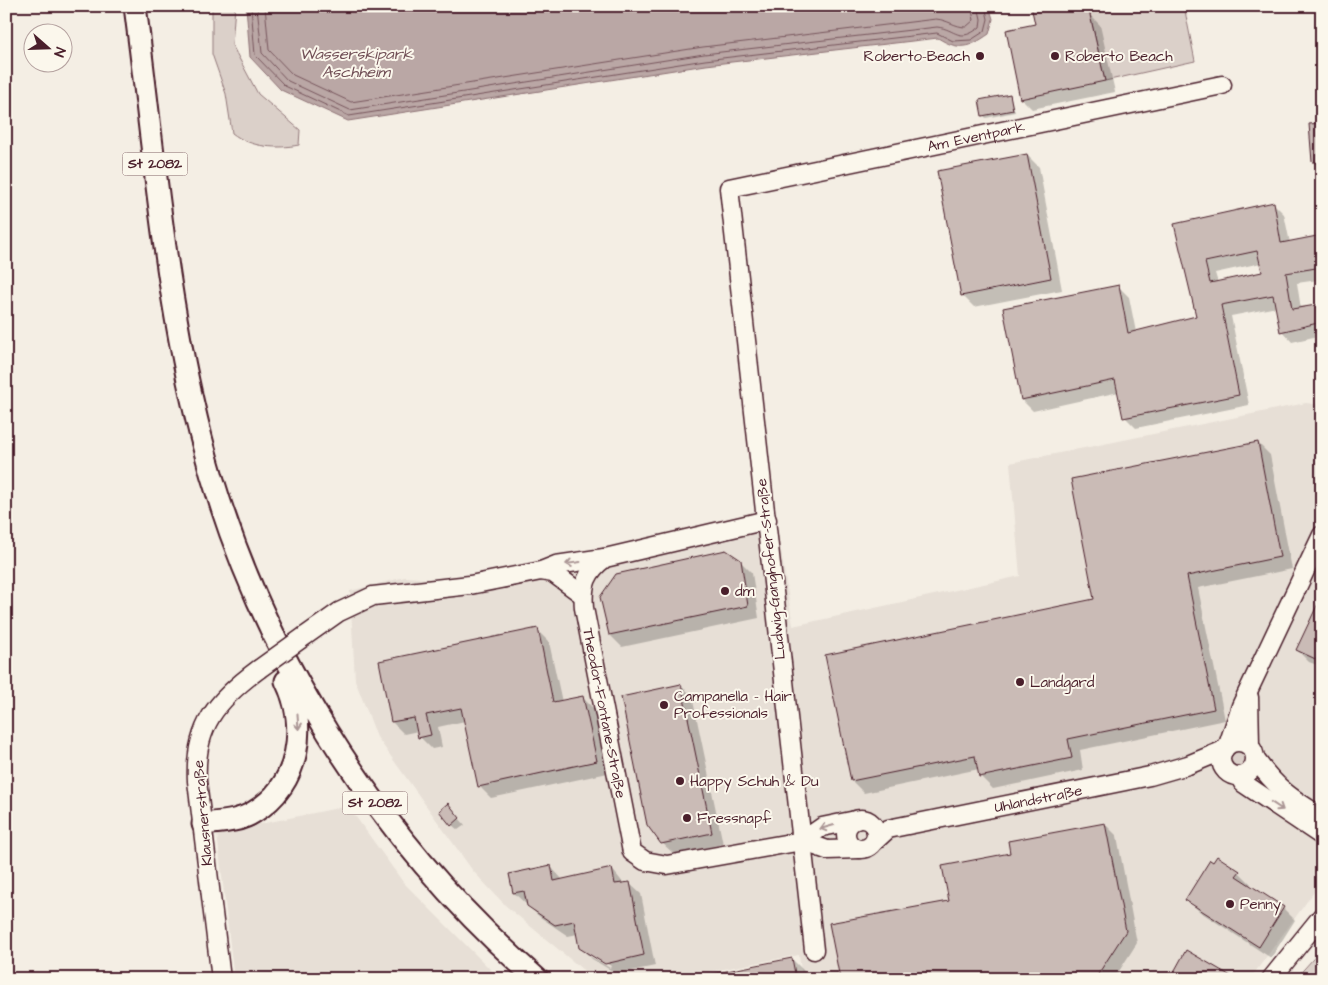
<svg xmlns="http://www.w3.org/2000/svg" width="1328" height="985" font-family="'Architects Daughter',sans-serif">
  <style>
    .built { fill: #e7dfd6 }
    .green { fill: #dbd0c9; stroke: #92787a }
    .water { fill: #baa7a5; stroke: #8d7174 }
    .shadow { fill: #0003; fill-rule: evenodd }
    .lines { fill: none; stroke-linecap: round; stroke-linejoin: round }
    .shore { stroke: #77555c; stroke-width: 1 }
    .building { fill: #cabbb6; stroke: #4a1f2b; fill-rule: evenodd }
    .minor-casing { stroke: #4a1f2b; stroke-width: 21 }
    .major-casing { stroke: #4a1f2b; stroke-width: 25 }
    .minor { stroke: #fbf7ec; stroke-width: 18 }
    .major { stroke: #fbf7ec; stroke-width: 21 }
    .minor-bridge-casing { stroke: #4a1f2b; stroke-width: 21; stroke-linecap: butt }
    .minor-bridge { stroke: #fbf7ec; stroke-width: 18 }
    .oneway { stroke: #ab9695 }
    .poi-dot { fill: #4a1f2b; stroke: #fbf7ec; stroke-width: 2 }
    .labels { text-anchor: middle; dominant-baseline: central; stroke-width: 4; stroke-linejoin: round; paint-order: stroke }
    .shield { fill: #fbf7ec; stroke: #7f6065; stroke-width: 1 }
    .shield-label { font-size: 14px; font-weight: bold; fill: #4a1f2b }
    .poi-label { font-size: 15px; fill: #4a1f2b; stroke: #fbf7ec; text-anchor: start }
    .street-label { font-size: 15px; fill: #4a1f2b; stroke: #fbf7ec }
    .water-label { font-size: 16px; font-style: italic; fill: #714f56; stroke: #fbf7ec }
  </style>
  <rect width="100%" height="100%" fill="#f4eee4"/>
  <filter id="ink" filterUnits="userSpaceOnUse"><feTurbulence type="fractalNoise" baseFrequency=".02" numOctaves="2"/><feDisplacementMap in="SourceGraphic" scale="10" xChannelSelector="R" yChannelSelector="G"/><feConvolveMatrix kernelMatrix="1 2 1 2 8 2 1 2 1" color-interpolation-filters="sRGB"/></filter>
  <g filter="url(#ink)">
    <path class="built" d="M1306,403L1322,405V881L1250,979H802L799,955L671,979H594L506,906L473,871L377,737L355,680L350,591L405,577L445,580L545,562L775,513L793,626L1020,576L1010,463Z
      M348,806L403,882L500,979H234L217,833Z"/>
    <path class="green" d="M212,6H235L232,45L258,94L300,130L299,145C278,149 251,148 232,133L226,94L212,54Z
      M1088,6H1184L1195,61L1105,81Z
      M1230 759a9 9 0 1 1 18 0a9 9 0 1 1-18 0Z
      M1322,949V979H1295Z"/>
    <path class="water" d="M246,6H989L993,19L989,34C969,48 959,51 938,38L706,65L348,121L281,90L250,57Z"/>
    <path class="shadow" d="M1089,14L1100,25L1115,92L1032,109L1021,98L1036,25Z
      M1010,95L1015,112L986,118L983,115Z
      M1322,124V170L1313,162Z
      M1027,155L1039,167L1062,290L974,307L962,295Z
      M1273,203L1284,214L1290,243L1322,236V335L1292,342L1282,331L1277,307L1231,316L1249,405L1136,428L1125,417L1119,392L1033,411L1022,400L1118,286L1129,297L1136,332L1197,317L1176,225ZM1261,263L1263,273L1218,283L1215,273ZM1318,280L1319,305L1301,309L1297,283Z
      M1258,443L1270,455L1292,569L1198,588L1225,720L1080,750L1083,770L993,789L981,777L979,769L864,793L852,781L1096,600Z
      M740,561L752,573L759,618L622,647L610,635Z
      M1322,598V667L1309,662L1297,650Z
      M537,630L549,642L562,702L582,697L594,709L608,773L491,798L479,786L465,721L438,727L442,747L432,749L420,737L418,731L404,734L392,722Z
      M681,685L692,696L723,844L674,854L662,843Z
      M453,811L465,825L458,830L452,825Z
      M1105,824L1117,836L1137,943L1114,979H841L951,902L1012,854Z
      M551,867L563,880L612,869L624,884L629,883L641,894L655,966L617,974L592,959L581,948L578,934L568,936L540,917L514,893ZM589,953L611,966L610,968L589,956Z
      M1239,872L1251,884L1249,886L1283,908L1295,920L1271,958L1199,911L1187,899Z
      M792,959L804,971L805,979H693Z"/>
    <g class="lines">
      <path class="shore" d="M251,6L255,55L285,86L349,116L705,60L937,33L953,41L971,40L985,31L988,19L985,6
        M257,6L262,53L288,81L350,110L704,54L937,27C956,29 959,44 980,27L981,19L978,6
        M265,6L269,50L293,75L351,102L703,47L936,19C948,20 955,27 966,27L974,20L971,6"/>
    </g>
    <path class="building" d="M1031,6H1088L1105,81L1020,99L1006,30L1035,24Z
      M1010,94L1013,110L982,116L979,100Z
      M1322,123V162H1312L1309,124Z
      M1027,154L1051,278L961,296L937,171Z
      M1274,202L1281,243L1322,235V267L1286,273L1292,309L1322,304V322L1280,332L1273,295L1221,305L1239,395L1123,418L1115,380L1021,400L1003,308L1119,285L1128,333L1196,316L1174,224ZM1257,251L1262,272L1210,283L1205,262Z
      M1258,442L1280,557L1187,576L1214,709L1068,739L1072,758L979,777L975,756L851,781L825,655L1094,599L1071,479Z
      M726,550L741,560L748,606L609,635L600,597L616,574Z
      M1322,595V662L1296,650Z
      M538,628L553,702L583,696L597,761L478,787L461,708L426,715L431,735L418,738L414,718L391,722L379,661Z
      M681,684L712,833L661,844L647,825L621,697Z
      M448,803L460,818L451,826L439,811Z
      M1105,823L1126,931L1095,979H840L829,923L949,901L942,866L1010,853L1008,841Z
      M1217,856L1240,871L1236,876L1284,907L1259,947L1185,900L1210,860L1213,862Z
      M551,865L554,881L612,868L615,884L630,882L644,955L605,964L579,948L574,921L555,925L527,906L524,891L513,893L509,874Z
      M1186,950L1236,979H1170Z
      M792,958L796,979H713L712,974Z"/>
    <g class="lines">
      <defs>
        <g id="minor">
          <path id="s1" d="M767,520L605,558C586,572 582,585 584,608L632,852L645,861L667,865L802,841L822,827L856,820"/>
          <path d="M541,571L553,573L583,595"/>
          <path d="M305,636L339,612L373,596L470,585L541,571L556,565L604,558"/>
          <path d="M1249,697L1250,746"/>
          <circle cx="1238" cy="759" r="17"/>
          <path d="M1228,745L1241,706L1322,535"/>
          <path d="M1256,760C1277,789 1292,799 1322,817"/>
          <path d="M1239,776L1243,783L1322,836"/>
          <circle cx="861" cy="834" r="15"/>
          <path d="M802,841L827,850L859,849"/>
          <path id="s2" d="M875,841L888,829L1150,776L1188,765L1224,750"/>
          <path id="s3" d="M814,950L729,188L1222,85"/>
          <path d="M221,979L197,781C194,726 217,700 259,669"/>
          <path d="M1271,979L1322,916"/>
        </g>
        <path id="major" d="M135,6C154,150 165,296 201,437C254,645 375,838 537,979
          M203,824C220,822 239,822 254,812C300,785 308,725 286,681"/>
      </defs>
      <use href="#minor" class="minor-casing"/>
      <use href="#major" class="major-casing"/>
      <use href="#minor" class="minor"/>
      <use href="#major" class="major"/>
      <defs>
        <path id="minor-bridge" d="M259,669L305,636"/>
      </defs>
      <use href="#minor-bridge" class="minor-bridge-casing"/>
      <use href="#minor-bridge" class="minor-bridge"/>
    </g>
    <defs><path id="oneway-shaft" d="M-6 0H5M1.5-3L5.5 0L1.5 3" fill="none" stroke-width="1.6" stroke-linecap="round" stroke-linejoin="round" transform="scale(1.25)"/></defs>
    <g class="oneway">
      <use href="#oneway-shaft" transform="translate(573 563) rotate(172)"/>
      <use href="#oneway-shaft" transform="translate(298 722) rotate(86)"/>
      <use href="#oneway-shaft" transform="translate(1277 806) rotate(34)"/>
      <use href="#oneway-shaft" transform="translate(827 827) rotate(164)"/>
    </g>
  </g>
  <g class="poi-dot">
    <circle cx="980" cy="56" r="5"/>
    <circle cx="1055" cy="56" r="5"/>
    <circle cx="725" cy="591" r="5"/>
    <circle cx="1020" cy="682" r="5"/>
    <circle cx="664" cy="705" r="5"/>
    <circle cx="680" cy="781" r="5"/>
    <circle cx="687" cy="818" r="5"/>
    <circle cx="1230" cy="904" r="5"/>
  </g>
  <g class="labels">
    <g class="shield">
      <rect x="122.5" y="152.5" width="65" height="23" rx="4"/>
      <rect x="342.5" y="791.5" width="65" height="23" rx="4"/>
    </g>
    <g class="shield-label">
      <text x="155" y="164">St 2082</text>
      <text x="375" y="803">St 2082</text>
    </g>
    <g class="poi-label">
      <text x="970" y="56" text-anchor="end">Roberto-Beach</text>
      <text x="1065" y="56">Roberto Beach</text>
      <text x="735" y="591">dm</text>
      <text x="1030" y="682">Landgard</text>
      <text x="674" y="696">Campanella - Hair<tspan x="674" dy="17">Professionals</tspan></text>
      <text x="690" y="781">Happy Schuh &amp; Du</text>
      <text x="697" y="818">Fressnapf</text>
      <text x="1240" y="904">Penny</text>
    </g>
    <g class="street-label">
      <text stroke="none"><textPath href="#s3" startOffset="1019">Am Eventpark</textPath></text>
      <text transform="translate(771 569) rotate(-96)">Ludwig-Ganghofer-Straße</text>
      <text stroke="none"><textPath href="#s1" startOffset="331">Theodor-Fontane-Straße</textPath></text>
      <text stroke="none"><textPath href="#s2" startOffset="171">Uhlandstraße</textPath></text>
      <text transform="translate(203 813) rotate(-95)">Klausnerstraße</text>
    </g>
    <g class="water-label">
      <text x="356" y="54">Wasserskipark<tspan x="356" dy="18">Aschheim</tspan></text>
    </g>
  </g>
  <rect width="1328" height="985" fill="none" stroke="#fbf7ec" stroke-width="25"/>
  <rect x="12" y="12" width="1303" height="960" fill="none" stroke="#4a1f2b" stroke-width="2" filter="url(#ink)"/>
  <g transform="translate(48 48) rotate(110)"><circle r="24" fill="#fbf7ec" stroke="#b4a19f"/>
  <path d="M0-4L9 19L0 12L-9 19Z" fill="#4a1f2b"/>
  <text y="-8" font-size="14" font-weight="bold" text-anchor="middle" fill="#4a1f2b">N</text>
  </g>
</svg>
